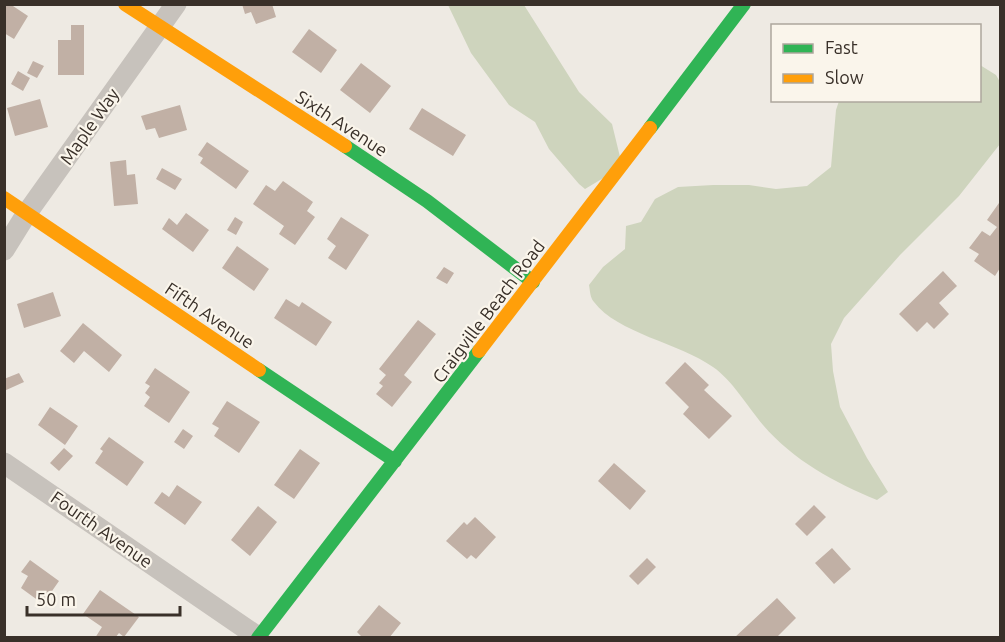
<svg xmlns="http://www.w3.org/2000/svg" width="1005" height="642" font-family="Ubuntu,sans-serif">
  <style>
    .green { fill: #ced4bd }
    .building { fill: #c1b0a5 }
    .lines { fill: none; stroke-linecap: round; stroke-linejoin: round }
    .street { stroke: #c7c2bc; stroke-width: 21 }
    .fast { stroke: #30b455; stroke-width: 14 }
    .slow { stroke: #ff9f0a; stroke-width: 14 }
    .labels { text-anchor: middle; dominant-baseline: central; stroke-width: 4.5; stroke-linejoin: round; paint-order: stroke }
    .street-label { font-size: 18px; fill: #393029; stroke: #faf5eb }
  </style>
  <rect width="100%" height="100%" fill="#eeeae3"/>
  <path class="green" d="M448,5H524L579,92L612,124L621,161L605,177L585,189L579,184L549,149L535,122L509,105L471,53Z
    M980,65L996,75L1000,82V144L959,196L900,255L844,318L831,344L833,371L840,407L867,458L888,492L877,500C835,483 793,460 763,425C748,407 732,380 713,367C679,343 617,333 594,302C590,298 590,290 589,285L603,267L625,249L626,226L641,222L655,199L678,187L713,185H749L776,189L807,186L831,167L836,110L839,101L980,100Z"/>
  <path class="building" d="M4,4H10L28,16L14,39L4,33Z
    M242,4H272L276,17L256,24L251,12L245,14Z
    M71,25H84V75H58V40H71Z
    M309,29L337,50L321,73L292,52Z
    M33,61L44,66L37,78L27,73Z
    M361,63L391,86L370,113L340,90Z
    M18,71L30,78L23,91L11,84Z
    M40,99L48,127L15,136L7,108Z
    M180,105L187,130L159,138L155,128L146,130L141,116Z
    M422,108L466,135L453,156L409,129Z
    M207,142L249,171L236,189L200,163L203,158L198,155Z
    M126,160L127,175L135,174L138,204L114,206L110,162Z
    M162,168L182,179L175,190L156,179Z
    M283,181L313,202L307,211L315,217L295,245L279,234L284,226L253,204L266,185L275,191Z
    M999,203L1000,268L995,276L974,261L979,254L969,248L982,231L990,236L997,227L987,220Z
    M186,213L209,230L193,252L162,229L169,218L177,225Z
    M235,217L243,222L236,235L227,230Z
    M341,217L369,235L346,270L328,258L336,246L327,239Z
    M237,246L269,269L254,291L222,268Z
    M444,267L454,273L447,284L436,278Z
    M943,271L957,286L939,303L949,314L934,329L927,322L917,332L899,314Z
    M53,292L61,316L24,328L17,304Z
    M286,299L299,307L302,302L332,322L316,346L274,318Z
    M418,320L436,334L404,375L412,382L392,407L376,394L383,386L379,383L386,375L379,369Z
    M83,323L122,355L109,372L84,351L74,363L60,351Z
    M685,362L709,385L704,390L732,416L709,439L683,414L689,407L665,383Z
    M155,368L190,392L169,423L144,406L150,397L145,393L150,386L145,383Z
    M19,373L24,382L4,391V379Z
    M227,401L260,422L239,453L214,436L219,428L212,424Z
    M50,407L78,426L65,445L38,425Z
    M183,429L193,436L184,449L174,442Z
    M109,437L144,462L127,486L95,463L103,451L100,449Z
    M64,448L73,456L59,471L50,463Z
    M300,449L320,463L294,499L274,485Z
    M614,463L646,491L630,510L598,481Z
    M177,485L202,502L185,525L154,503L162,492L169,497Z
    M814,505L826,517L807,536L795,524Z
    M258,506L277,522L250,556L231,540Z
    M475,517L496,537L476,559L471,555L467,559L446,541L464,522L467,525Z
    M832,548L851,569L834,584L815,563Z
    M647,558L656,567L638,585L629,576Z
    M30,560L59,581L43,604L21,588L28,576L21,572Z
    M100,590L139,617L124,637L119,633L115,638H95L102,627L83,614Z
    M777,598L796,618L776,638H734Z
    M379,605L401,623L389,638H363L357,632Z"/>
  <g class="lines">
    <path class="street" d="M4,250L27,213L176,4
      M4,463L258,637"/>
    <path class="fast" d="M650,128L744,4
      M345,146L427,201L533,282
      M259,370L395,461
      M258,638L479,351"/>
    <path class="slow" d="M125,4L345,146
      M4,198L259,370
      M479,351L650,128"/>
  </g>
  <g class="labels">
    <g class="street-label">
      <text transform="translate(342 123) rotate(33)">Sixth Avenue</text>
      <text transform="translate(89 126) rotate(-55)">Maple Way</text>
      <text transform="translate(488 311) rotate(-53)">Craigville Beach Road</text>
      <text transform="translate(210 315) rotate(34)">Fifth Avenue</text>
      <text transform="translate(102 529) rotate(35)">Fourth Avenue</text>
    </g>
  </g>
  <rect width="1005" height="642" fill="none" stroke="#393029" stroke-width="12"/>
  <rect x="771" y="24" width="210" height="78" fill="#faf5eb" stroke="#ada69d" stroke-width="1.5"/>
  <rect x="783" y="44" width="30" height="9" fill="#30b455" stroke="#ada69d" stroke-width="1.5"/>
  <text x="825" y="54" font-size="18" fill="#393029">Fast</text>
  <rect x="783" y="74" width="30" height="9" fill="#ff9f0a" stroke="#ada69d" stroke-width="1.5"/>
  <text x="825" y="84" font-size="18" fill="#393029">Slow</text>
  <path d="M27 606v9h153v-9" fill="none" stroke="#393029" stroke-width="3"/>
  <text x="36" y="606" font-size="18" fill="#393029" stroke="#faf5eb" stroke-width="4.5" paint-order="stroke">50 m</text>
</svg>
